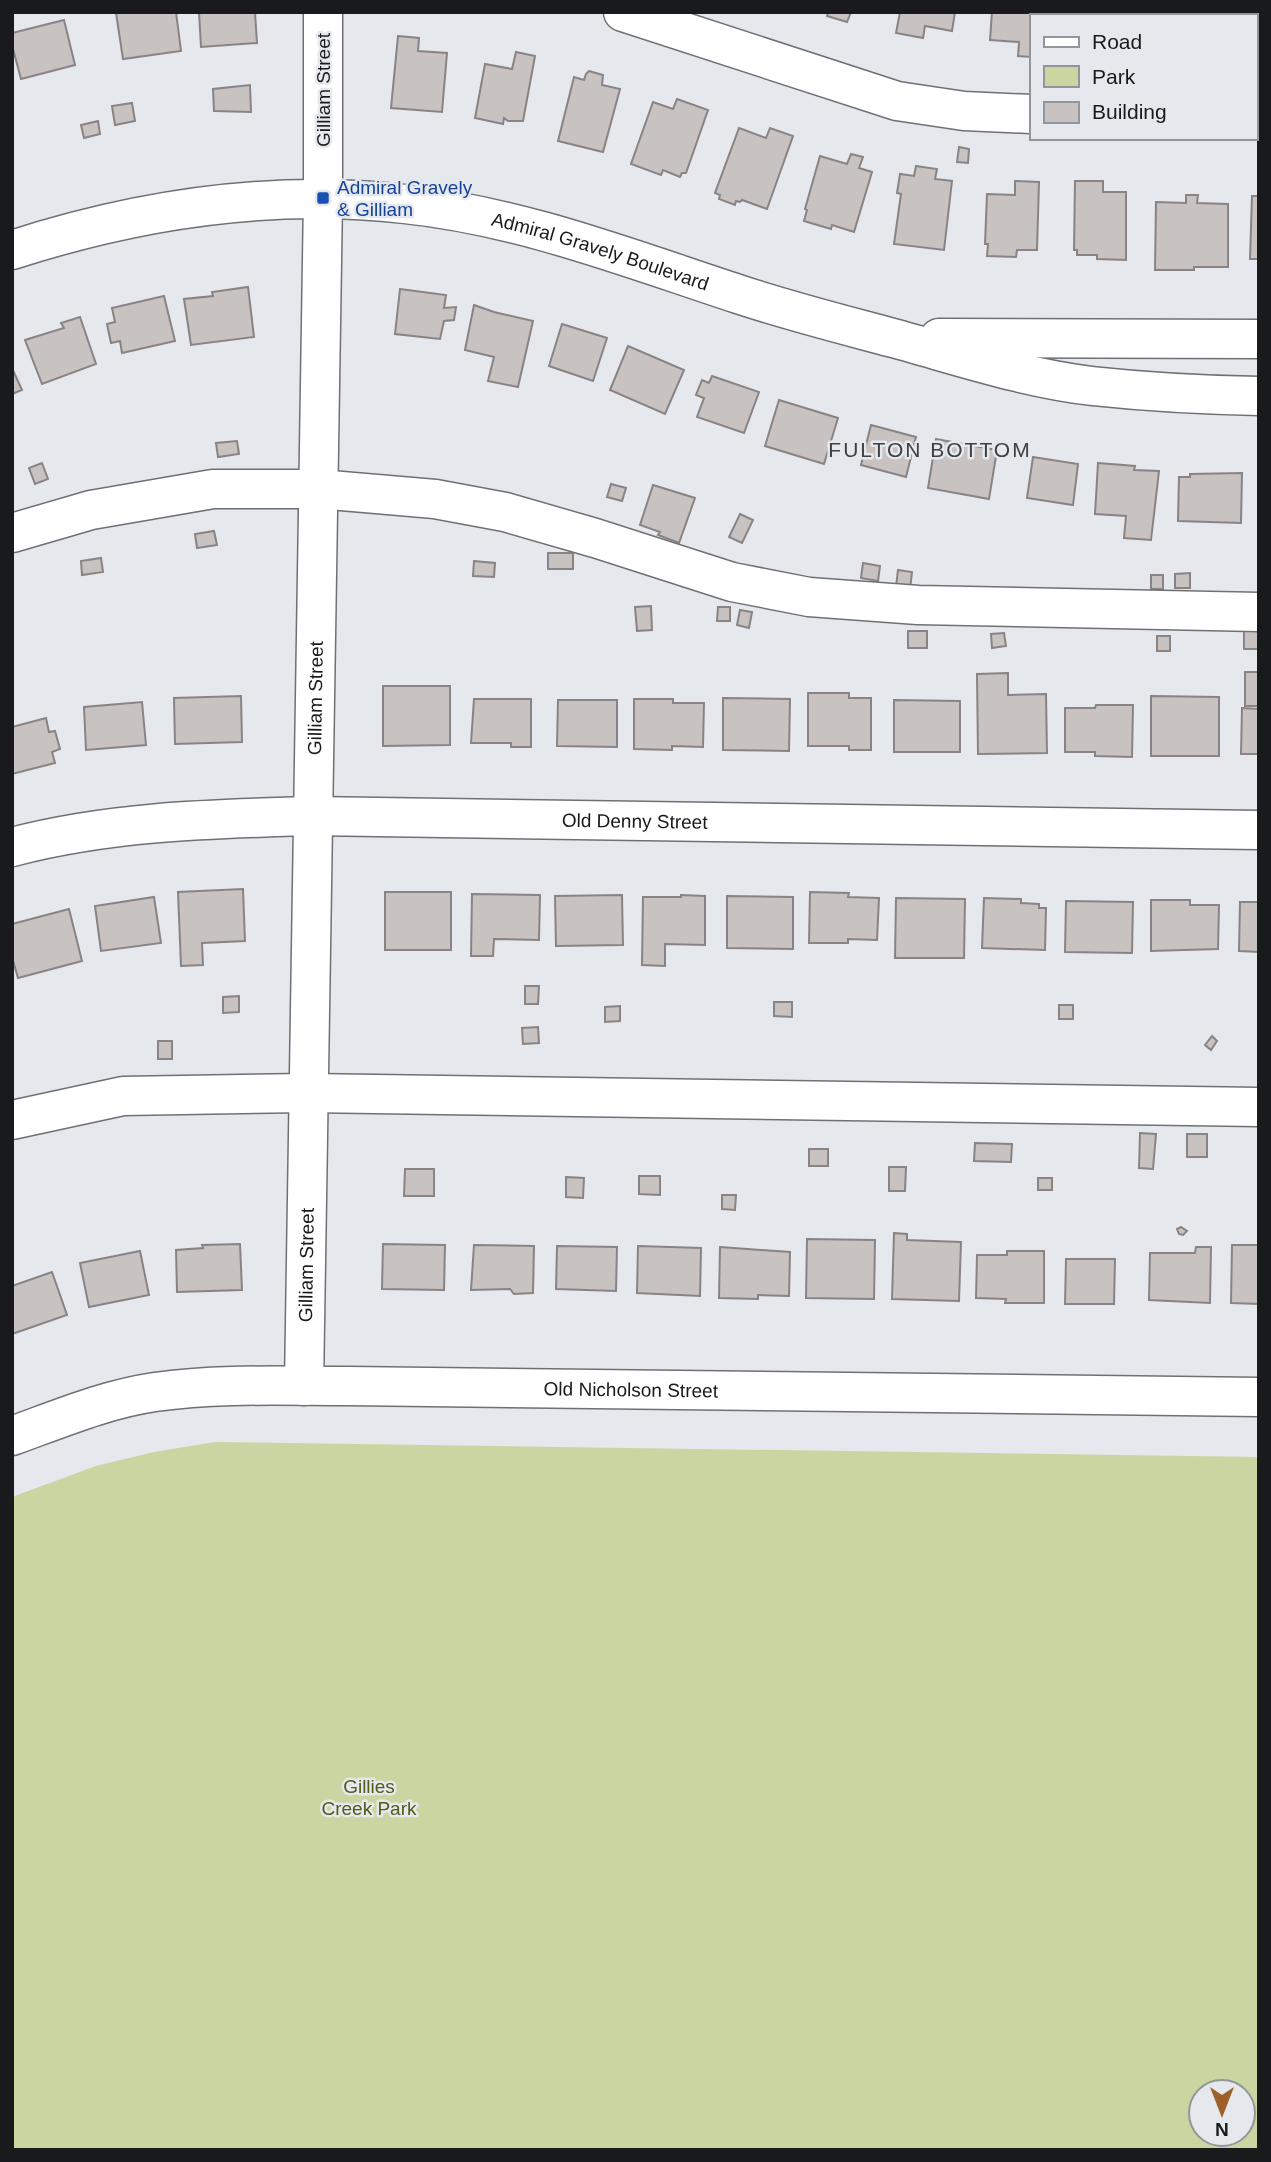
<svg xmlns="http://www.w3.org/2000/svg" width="1271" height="2162" font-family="Arial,sans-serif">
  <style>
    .green { fill: #cbd5a1; fill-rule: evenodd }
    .building { fill: #c8c2c1; stroke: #898483; stroke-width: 2 }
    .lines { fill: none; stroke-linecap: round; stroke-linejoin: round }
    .minor-casing { stroke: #6e7174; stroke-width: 41 }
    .minor { stroke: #fff; stroke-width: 38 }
    .transit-dot { fill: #1a4fb4; stroke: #e5e8ec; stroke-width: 2.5 }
    .labels { text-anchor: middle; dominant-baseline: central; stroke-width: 5; stroke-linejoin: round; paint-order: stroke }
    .street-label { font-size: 19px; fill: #191a1b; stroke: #e5e8ec }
    .transit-label { font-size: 19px; fill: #164399; stroke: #e5e8ec; text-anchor: start }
    .park-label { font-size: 19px; fill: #525b1a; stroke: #e5e8ec }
    .neighbourhood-label { font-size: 21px; letter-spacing: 2px; fill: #3e4044; stroke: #e5e8ec }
  </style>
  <rect width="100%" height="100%" fill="#e5e8ec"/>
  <path class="green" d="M215,1442L1259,1457V2150H12V1497L96,1466L154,1452ZM1201,2092H1243V2134H1201Z"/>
  <path class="building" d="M123,12H176L181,51L123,59L116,13Z
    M199,12H255L257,43L201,47Z
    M828,12H851L847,22L827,16Z
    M900,12H955L952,31L925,26L923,38L896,33Z
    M992,12H1043V16H1031V57L1018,56L1019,42L990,40Z
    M1080,12H1131V16H1080Z
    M1168,12H1217V16H1168Z
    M1255,12H1259V52L1255,51Z
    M64,20L75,65L21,79L12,45V33Z
    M398,36L419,38L418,51L447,53L442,112L391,108Z
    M516,52L535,56L523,121H508L504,118L503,124L475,118L485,64L512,69Z
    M589,71L603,75L602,85L620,89L603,152L558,141L574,77L584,80L586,74Z
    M250,85L251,112L214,111L213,89Z
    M677,99L708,110L686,173H682L680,177L663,170L661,175L631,164L653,102L673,109Z
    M132,103L135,121L115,125L112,106Z
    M98,121L100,134L84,138L81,125Z
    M739,128L766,138L770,128L793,136L767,209L742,200L740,202L736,201L735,205L719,199L720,195L715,193Z
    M959,147L969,149L968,163L957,162Z
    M851,154L863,157L859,168L872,172L854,232L832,225L831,229L804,221L807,210L805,209L820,156L847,164Z
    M916,166L937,169L935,179L952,181L944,250L894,244L901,194L897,193L900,174L914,176Z
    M1015,181L1039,182L1037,250H1017L1016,257L987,256L988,244H985L987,194L1015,195Z
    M1075,181H1103V192H1126V260L1097,259V255H1077V250H1074Z
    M1186,195H1198L1197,203L1228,204V267H1194V270H1155L1156,202L1186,203Z
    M1252,196H1259V259H1250Z
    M248,287L254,337L191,345L184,299L213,296L212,292Z
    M400,289L446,295L444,308L456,307L454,320L444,321L440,339L395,334Z
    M164,296L175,341L122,353L120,341L111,343L107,324L115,322L112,308Z
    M474,305L494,312L533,321L518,387L488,381L494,357L465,350Z
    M80,317L96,364L42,384L25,340L64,328L61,323Z
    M562,324L607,338L593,381L549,366Z
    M628,346L684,370L665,414L610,390Z
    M12,368L22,390L12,394Z
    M712,376L759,392L744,433L697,417L704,398L696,395L702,380L709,383Z
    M779,400L838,418L824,464L765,446Z
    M871,425L916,437L906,477L861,465Z
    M936,439L997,450L989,499L928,488Z
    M237,441L239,454L218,457L216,443Z
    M1033,457L1078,464L1073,505L1027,498Z
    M42,463L48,479L35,484L29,468Z
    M1098,463L1135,466L1134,470L1159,471L1151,540L1124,538L1126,516L1095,514Z
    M1242,473L1241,523L1178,521L1179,477H1190V474Z
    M611,484L626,488L622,501L607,497Z
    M653,485L695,498L679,543L658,535L660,532L640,525Z
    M740,514L753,520L742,543L729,537Z
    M214,531L217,545L197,548L195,534Z
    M548,553H573V569H548Z
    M101,558L103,572L82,575L81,561Z
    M474,561L495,563L494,577L473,576Z
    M863,563L880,566L878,581L861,578Z
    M898,570L912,572L910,590L896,587Z
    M1190,573V588H1175V574Z
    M1151,575H1163V589H1151Z
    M651,606L652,630L637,631L635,607Z
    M718,607H730V621H717Z
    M740,610L752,612L749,628L737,625Z
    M908,631H927V648H908Z
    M1244,631H1259V649H1244Z
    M1004,633L1006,646L992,648L991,634Z
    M1157,636H1170V651H1157Z
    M1245,672H1259V706H1245Z
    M1008,673V695L1046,694L1047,753L978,754L977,674Z
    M383,686H450V745L383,746Z
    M808,693H849V698H871V750H849V746H808Z
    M241,696L242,742L175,744L174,698Z
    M1151,696L1219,697V756H1151Z
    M723,698L790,699L789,751L723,750Z
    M474,699H531V747H511V743H471Z
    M634,699H673V703H704L703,747L672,746V750L634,749Z
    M558,700H617V747L557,746Z
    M894,700L960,701V752H894Z
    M142,702L146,745L86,750L84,707Z
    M1096,705H1133L1132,757L1095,756V752H1065V708H1095Z
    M1242,708L1259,709V754H1241Z
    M46,718L49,732L55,731L60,749L52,752L55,763L12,774V727Z
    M243,889L245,941L202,943L203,965L181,966L178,892Z
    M385,892H451V950H385Z
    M810,892L849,893L848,897L879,898L877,940L848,939V943H809Z
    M472,894L540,895L539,940L494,939L493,956H471Z
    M622,895L623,945L556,946L555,896Z
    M681,895L705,896V945L665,944V966L642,965L643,897H681Z
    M727,896L793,897V949L727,948Z
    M154,897L161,943L101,951L95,906Z
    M896,898L965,899L964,958H895Z
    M984,898L1021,899V903L1039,904V908H1046L1045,950L982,948Z
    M1151,900H1190V905H1219L1218,949L1151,951Z
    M1066,901L1133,902L1132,953L1065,952Z
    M1240,902H1259V952L1239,951Z
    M69,909L82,961L18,978L12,957V924Z
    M525,986H539L538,1004H525Z
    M239,996V1012L223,1013V997Z
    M774,1002H792V1017L774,1016Z
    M1059,1005H1073V1019H1059Z
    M620,1006V1021L605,1022V1007Z
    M538,1027L539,1043L523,1044L522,1028Z
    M1212,1036L1217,1041L1211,1050L1205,1045Z
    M158,1041H172V1059H158Z
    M1140,1133L1156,1134L1153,1169L1139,1168Z
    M1187,1134H1207V1157H1187Z
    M975,1143L1012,1144L1011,1162L974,1161Z
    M809,1149H828V1166H809Z
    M889,1167H906L905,1191H889Z
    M405,1169H434V1196H404Z
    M639,1176H660V1195L639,1194Z
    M566,1177L584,1178L583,1198L566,1197Z
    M1038,1178H1052V1190H1038Z
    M722,1195H736L735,1210L722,1209Z
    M1181,1227L1187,1231L1183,1235L1179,1234L1177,1229Z
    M894,1233L907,1234V1240L961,1242L959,1301L892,1299Z
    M807,1239L875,1240L874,1299L806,1298Z
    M240,1244L242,1290L177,1292L176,1250L203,1248L202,1245Z
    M383,1244L445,1245L444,1290L382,1289Z
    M474,1245L534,1246L533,1293L514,1294L510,1289L471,1290Z
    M1232,1245H1259V1304L1231,1303Z
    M557,1246L617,1247L616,1291L556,1289Z
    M638,1246L701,1248L700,1296L637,1293Z
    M720,1247L790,1252L789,1296L758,1295V1299L719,1298Z
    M1196,1247H1211L1210,1303L1149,1300L1150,1253H1195Z
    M140,1251L149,1295L89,1307L80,1263Z
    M1007,1251H1044V1303H1005L1006,1299L976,1298L977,1255H1007Z
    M1066,1259H1115L1114,1304H1065Z
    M52,1272L67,1315L12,1334V1286Z"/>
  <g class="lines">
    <defs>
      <g id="minor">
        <path d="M623,12L897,101L964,111L1031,114"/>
        <path d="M1255,115H1259"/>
        <path id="s1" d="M12,250C139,209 271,189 405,204C520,216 628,258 738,294C789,311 841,324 893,338C959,356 1024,378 1092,386C1148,392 1203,395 1259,396"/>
        <path d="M939,338L1259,339"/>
        <path d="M12,533L91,510L213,489H318L435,499L505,512L595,538L732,582L809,597L918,605L1259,612"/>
        <path id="s2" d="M12,847C111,821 211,819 312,816L1259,830"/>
        <path d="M12,1120L123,1096L307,1093L1259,1107"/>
        <path id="s3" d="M304,1386L323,198V12"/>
        <path id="s4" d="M12,1436C59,1419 106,1399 155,1392C219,1383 284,1386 348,1386L1259,1397"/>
      </g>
    </defs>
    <use href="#minor" class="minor-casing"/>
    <use href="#minor" class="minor"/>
  </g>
  <rect class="transit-dot" x="316" y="191" width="14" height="14" rx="3.5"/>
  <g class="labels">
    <g class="street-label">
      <text transform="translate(323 90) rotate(-90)">Gilliam Street</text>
      <text stroke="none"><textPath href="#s1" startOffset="600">Admiral Gravely Boulevard</textPath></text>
      <text stroke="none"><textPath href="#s3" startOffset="688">Gilliam Street</textPath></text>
      <text stroke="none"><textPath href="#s2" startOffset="625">Old Denny Street</textPath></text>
      <text stroke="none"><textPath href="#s3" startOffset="121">Gilliam Street</textPath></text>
      <text stroke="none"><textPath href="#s4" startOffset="626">Old Nicholson Street</textPath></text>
    </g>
    <g class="transit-label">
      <text x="337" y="187">Admiral Gravely<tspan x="337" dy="22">&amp; Gilliam</tspan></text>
    </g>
    <g class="park-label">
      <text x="369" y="1786">Gillies<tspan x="369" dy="22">Creek Park</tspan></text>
    </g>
    <g class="neighbourhood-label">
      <text x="930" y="449">FULTON BOTTOM</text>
    </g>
  </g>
  <rect width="1271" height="2162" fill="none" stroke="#191a1b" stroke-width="28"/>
  <rect x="1030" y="14" width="228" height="126" fill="#e5e8ec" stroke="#939698" stroke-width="2"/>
  <rect x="1044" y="37" width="35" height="10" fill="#ffffff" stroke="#939698" stroke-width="2"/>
  <text x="1092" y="49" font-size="21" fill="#191a1b">Road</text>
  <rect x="1044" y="66" width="35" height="21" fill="#cbd5a1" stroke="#939698" stroke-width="2"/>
  <text x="1092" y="84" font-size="21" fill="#191a1b">Park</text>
  <rect x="1044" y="102" width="35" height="21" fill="#c8c2c1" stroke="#939698" stroke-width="2"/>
  <text x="1092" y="119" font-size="21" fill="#191a1b">Building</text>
  <g transform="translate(1222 2113) rotate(180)"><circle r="33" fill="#e5e8ec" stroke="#939698" stroke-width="2"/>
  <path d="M0-5L12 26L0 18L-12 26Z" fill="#9f5f28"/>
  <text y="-10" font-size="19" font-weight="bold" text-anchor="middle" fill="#191a1b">N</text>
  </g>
</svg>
